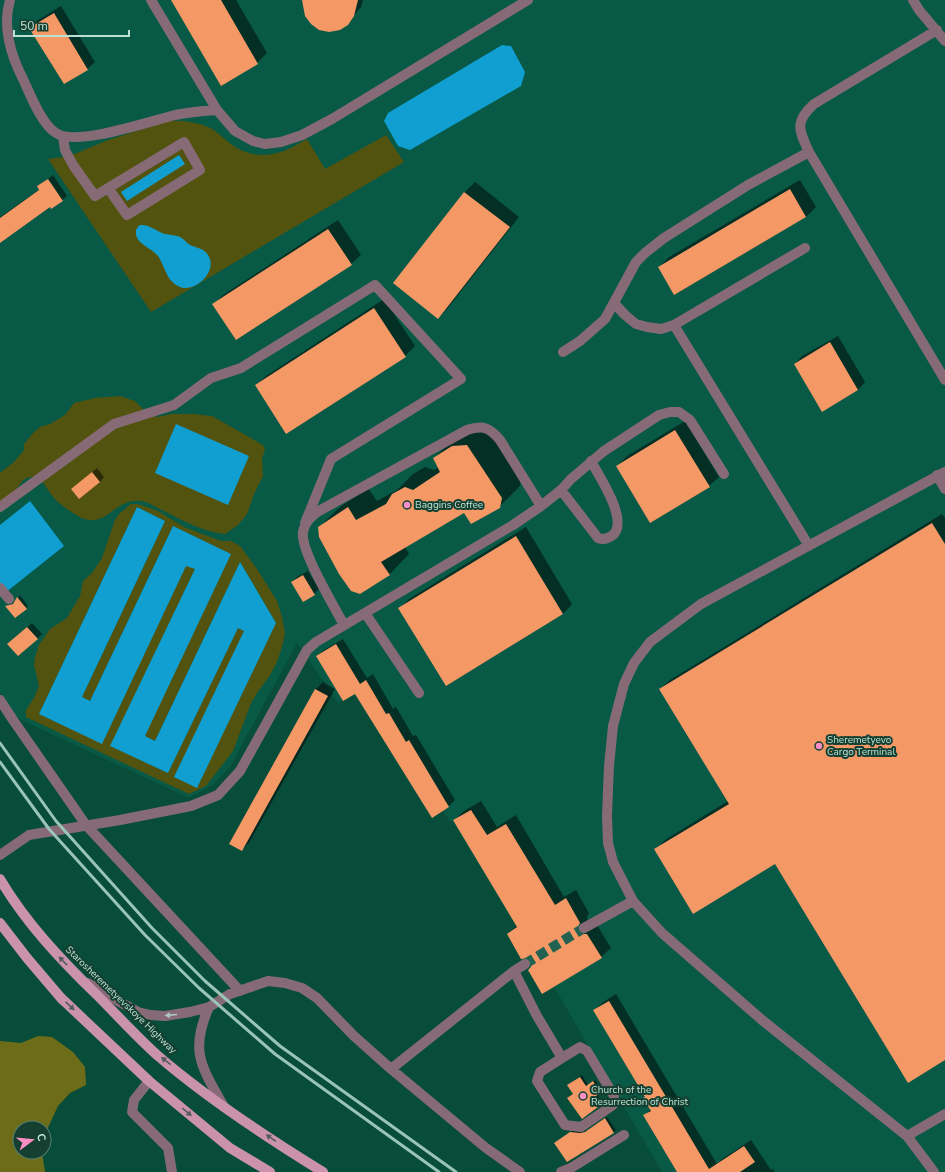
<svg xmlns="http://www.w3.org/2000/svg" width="945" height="1172" font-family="'Nunito Sans',sans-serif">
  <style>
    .built { fill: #085945 }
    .green { fill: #535310; fill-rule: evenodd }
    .forest { fill: #6d6d19 }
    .water { fill: #109fd0 }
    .shadow { fill: #0007 }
    .building { fill: #f49966 }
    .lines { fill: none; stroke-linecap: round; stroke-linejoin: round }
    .minor-tunnel { stroke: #236251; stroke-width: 10; stroke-dasharray: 10 5; stroke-linecap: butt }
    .minor { stroke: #866b77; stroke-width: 10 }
    .major { stroke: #ca92ac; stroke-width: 10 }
    .rail { stroke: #9ac5b6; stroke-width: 3 }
    .oneway { fill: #545c5c }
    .oneway2 { fill: #aec4bb }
    .poi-dot { fill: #fb8fc5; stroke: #143f31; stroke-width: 1.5 }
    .labels { text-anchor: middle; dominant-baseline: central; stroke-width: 4; stroke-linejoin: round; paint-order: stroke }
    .poi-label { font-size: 10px; fill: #bce1d2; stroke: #143f31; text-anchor: start }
    .street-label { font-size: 10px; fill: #bce1d2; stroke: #143f31 }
  </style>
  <rect width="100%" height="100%" fill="#084c3a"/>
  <path class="built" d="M0,0H945V1172H662L554,987L542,994L507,934L517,927L453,821L450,822L443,811L432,818L355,694L338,703L297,643L230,767L211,786L189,798L15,717L0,692Z"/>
  <path class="green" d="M169,121C183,120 202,123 214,130C218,133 222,137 226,140C241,153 257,158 277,153C287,151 298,144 307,139L325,169L386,135L404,162L151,312L48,159L64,157L77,153L108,140Z
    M120,396L135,401L148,414L153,416L158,417L171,414H194L212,416L263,445L265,450L262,459L263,476L254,494L247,514L238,525L225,534C203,532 182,520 162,510C157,508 151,504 146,502C114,493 108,533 78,516C70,511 60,505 54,498C48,491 44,482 37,476L27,478L23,480L0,512V473L14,462L24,450V444L34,432L40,427L50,424L65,415L74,403L95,398Z
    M131,504H138L158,511L184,527L221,541H231L240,546L257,569L277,601L282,617L285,633L282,647L277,662L270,675L257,693L251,703L233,751L206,786L189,794L26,717V710L34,698L39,686L34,665L35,657L39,645L50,629L67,618L80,596L83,581L92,573L102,558L115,520L119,514ZM137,507L165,521L82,697L90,701L173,526L230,554L144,736L155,741L240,562L276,623L244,631L238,627L168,773L111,746L195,569L186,565L102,743L39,714Z"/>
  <path class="forest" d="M38,1036L52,1037L73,1052L85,1067L86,1085L70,1093L58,1106L44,1136V1128H20V1152H42L45,1172H0V1041L21,1043Z"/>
  <path class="water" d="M502,45L511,46L525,72L521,86L410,150L398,146L384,121L388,113Z
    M179,155L185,164L127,201L121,192Z
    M140,225C149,224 156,231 165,234C169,235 174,235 177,236C183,237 185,242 190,245C196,248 204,248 208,255C219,272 193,295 178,286C166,280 165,266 158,256C152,249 142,246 137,238C135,233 135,229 140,225Z
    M176,424L249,456L228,505L155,473Z
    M30,501L64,546L0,597V525Z
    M137,507L165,521L82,697L90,701L173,526L231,554L145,736L155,741L240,562L276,623L197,788L174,777L244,631L238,628L168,773L110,746L195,569L186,566L102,744L39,714Z"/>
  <path class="shadow" d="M172,0H236L267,53L257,63L221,84Z
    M304,0H363L361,7L347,24Z
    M61,6L95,62L87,69L64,83L30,28L38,20Z
    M53,175L67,196L62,200L0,234V217L40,189L38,187Z
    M800,180L816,207L806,217L675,294L659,267L669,257Z
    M475,182L519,217L448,308L438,318L394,283L465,192Z
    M338,220L361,255L351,264L214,304L223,295Z
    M384,299L415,346L405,356L256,385L266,376Z
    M838,336L865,382L858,390L795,364L802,356Z
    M685,421L719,477L709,486L617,466L627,456Z
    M487,425L521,477L520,486L499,507L465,511L405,547L409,554L389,575L319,527L340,507L368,488L377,501L397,490L413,474L425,467L434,470L439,467L434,458L455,438Z
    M97,468L104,477L100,482L77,485Z
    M942,514L945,518V1059L775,862L655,850L665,840L728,801L660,689L670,680Z
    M526,527L572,604L563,614L400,608L409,599Z
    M308,571L319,589L314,594L292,582L297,577Z
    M20,595L28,606L15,617L6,606L15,603Z
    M32,623L42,634L37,639H13Z
    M343,639L367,678L373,674L393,709L396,707L413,736L416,735L455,800L449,806L355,692L317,656L324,650Z
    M323,682L335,689L249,843L241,850L230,843L316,689Z
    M481,801L497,827L516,815L564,897L576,890L589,913L587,917L588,922L597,925L611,948L601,957L532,967V960L508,934L517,925L454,820L464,811Z
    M616,994L717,1164L722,1159L751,1140L771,1170L773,1169L775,1172H678L645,1115L651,1109L646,1097L594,1010L602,1003Z
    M582,1075L588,1085L595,1080L602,1090L598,1093L600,1104L597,1107L574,1094L568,1085Z
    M607,1117L616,1130L568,1161L558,1141L573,1131L583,1132L588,1131Z"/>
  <path class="building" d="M171,0H221L258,64L221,86Z
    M302,0H358L354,16L348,25L340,30L329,32L319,30L311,24L305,16Z
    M54,13L88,70L64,84L29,28Z
    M48,179L63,201L51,209L50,207L0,243V218L39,190L37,186Z
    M790,189L806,217L674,295L658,267Z
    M464,192L510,227L438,319L393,283Z
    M328,229L352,265L236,340L212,304Z
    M374,308L406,357L286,434L255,385Z
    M830,342L858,390L822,412L794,364Z
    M675,430L710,487L650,523L616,466Z
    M467,445L502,498L500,508L471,524L464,513L381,562L390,575L360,594L351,591L339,574L319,537L318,527L348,507L356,520L386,504L392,494L405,487L413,490L440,472L433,458L452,446Z
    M92,472L100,482L79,499L71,489Z
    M932,523L945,544V1060L908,1083L775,864L693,914L654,849L729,804L659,689Z
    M516,536L563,614L446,686L398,608Z
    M303,575L315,595L303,602L291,582Z
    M17,597L27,609L15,618L5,606L13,604Z
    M27,627L38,639L18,656L7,644Z
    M336,644L360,684L366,680L386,714L389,713L406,742L409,740L449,807L432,818L355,694L343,701L316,656Z
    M315,689L328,696L242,851L229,844Z
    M471,810L487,835L506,824L555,905L566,898L580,923L578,927L579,931L583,934H587L602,958L542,994L528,970L531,967V961L528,958L521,959L507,934L517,927L453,820Z
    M609,1001L709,1169L744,1146L755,1162L740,1172H677L643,1115L651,1111L643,1098L645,1097L593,1010Z
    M580,1077L586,1086L593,1081L600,1093L596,1096L598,1107L582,1119L567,1098L573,1094L567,1085Z
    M605,1118L614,1133L567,1162L554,1143L570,1132L580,1133L585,1132Z"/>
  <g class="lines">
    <path class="minor-tunnel" d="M525,964L584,928"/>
    <path class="minor" d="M10,0C2,26 11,56 23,79C30,94 42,125 56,133C76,147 150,121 175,115C189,112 203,111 217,110
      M151,0L217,110L235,131L253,141L265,144L281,142L302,135L332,119L528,0
      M913,0L919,10L945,41
      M937,30L814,104C794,122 799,130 809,152L945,380
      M63,137L65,150L73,165L95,196L184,142L200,170L127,215L108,188
      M614,303L625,315L636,324L647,327L661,329L674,325L805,248
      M674,325L809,546
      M563,352L580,341L605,319L636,262L645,253L664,238L748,185L809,152
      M937,475L945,489
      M561,490L598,538C603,540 609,538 613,535C629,520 599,476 591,461
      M0,507L114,424L174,405L211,378L241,368L375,285L461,379L331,459L305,523
      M0,588L9,599
      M365,613L419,693
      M344,625C334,606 300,550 303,532C305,522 310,518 317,512L467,430C483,425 489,427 500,440L541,506
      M0,700L13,720L86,825L240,991
      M0,855L29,835L120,820L191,806L218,795L240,771L307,650L316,642L513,525L541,506L561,490L571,479L604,451L659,415L670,412H679L690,420L724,474
      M633,901L613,862L608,843L607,816L609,766L613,726L624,684L634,663L650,642L701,604L945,472
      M584,928L633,901L662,933L762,1020L907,1136L945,1114
      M514,971L525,964
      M88,983L118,1001L138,1012L151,1015L165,1016L190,1012L209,1007L230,994L268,981L285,983L302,988L317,998L354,1036L391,1069L486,1148L520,1172
      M209,1007C189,1052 202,1067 224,1107
      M391,1069L514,971L537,1016L562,1058L580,1047L587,1051L614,1096L613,1105L581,1127L565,1125L537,1081L540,1072L562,1058
      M149,1081L134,1100L132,1112L168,1148L172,1172
      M907,1136L934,1172
      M561,1172L571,1168L624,1135"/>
    <path class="major" d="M0,879C26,923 61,960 97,995C117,1015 136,1036 157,1055C208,1099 266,1137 323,1172
      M0,923L27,958L61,998L149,1081L230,1148L270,1172"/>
    <path class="rail" d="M0,743L56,821L152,928L205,981L280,1046L456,1172
      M0,762L49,829L145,935L199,988L275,1054L439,1172"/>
  </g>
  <defs><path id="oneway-solid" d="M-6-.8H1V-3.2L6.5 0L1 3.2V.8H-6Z"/></defs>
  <g class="oneway">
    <use href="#oneway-solid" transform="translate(63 961) rotate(-134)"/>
    <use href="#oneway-solid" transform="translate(70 1006) rotate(43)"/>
    <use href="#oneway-solid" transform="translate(166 1061) rotate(-142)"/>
    <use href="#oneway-solid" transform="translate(187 1112) rotate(40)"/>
    <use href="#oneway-solid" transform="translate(271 1138) rotate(-146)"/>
  </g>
  <use class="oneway2" href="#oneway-solid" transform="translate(171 1015) rotate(175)"/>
  <g class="poi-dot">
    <circle cx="407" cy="505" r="4"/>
    <circle cx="819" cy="746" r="4"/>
    <circle cx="583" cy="1096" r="4"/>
  </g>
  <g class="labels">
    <g class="poi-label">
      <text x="415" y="505">Baggins Coffee</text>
      <text x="827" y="740">Sheremetyevo<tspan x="827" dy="12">Cargo Terminal</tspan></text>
      <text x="591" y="1090">Church of the<tspan x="591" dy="12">Resurrection of Christ</tspan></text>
    </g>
    <g class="street-label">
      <text transform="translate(121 1000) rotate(44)">Starosheremetyevskoye Highway</text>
    </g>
  </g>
  <g transform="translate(32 1140) rotate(74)"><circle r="19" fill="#143f31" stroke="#578071"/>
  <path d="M0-3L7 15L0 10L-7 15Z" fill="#fb8fc5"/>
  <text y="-6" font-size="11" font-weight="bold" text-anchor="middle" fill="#bce1d2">С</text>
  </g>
  <path d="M14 30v6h115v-6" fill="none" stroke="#bce1d2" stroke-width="2"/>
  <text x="20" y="30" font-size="12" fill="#bce1d2" stroke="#143f31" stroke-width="3" paint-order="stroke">50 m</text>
</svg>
